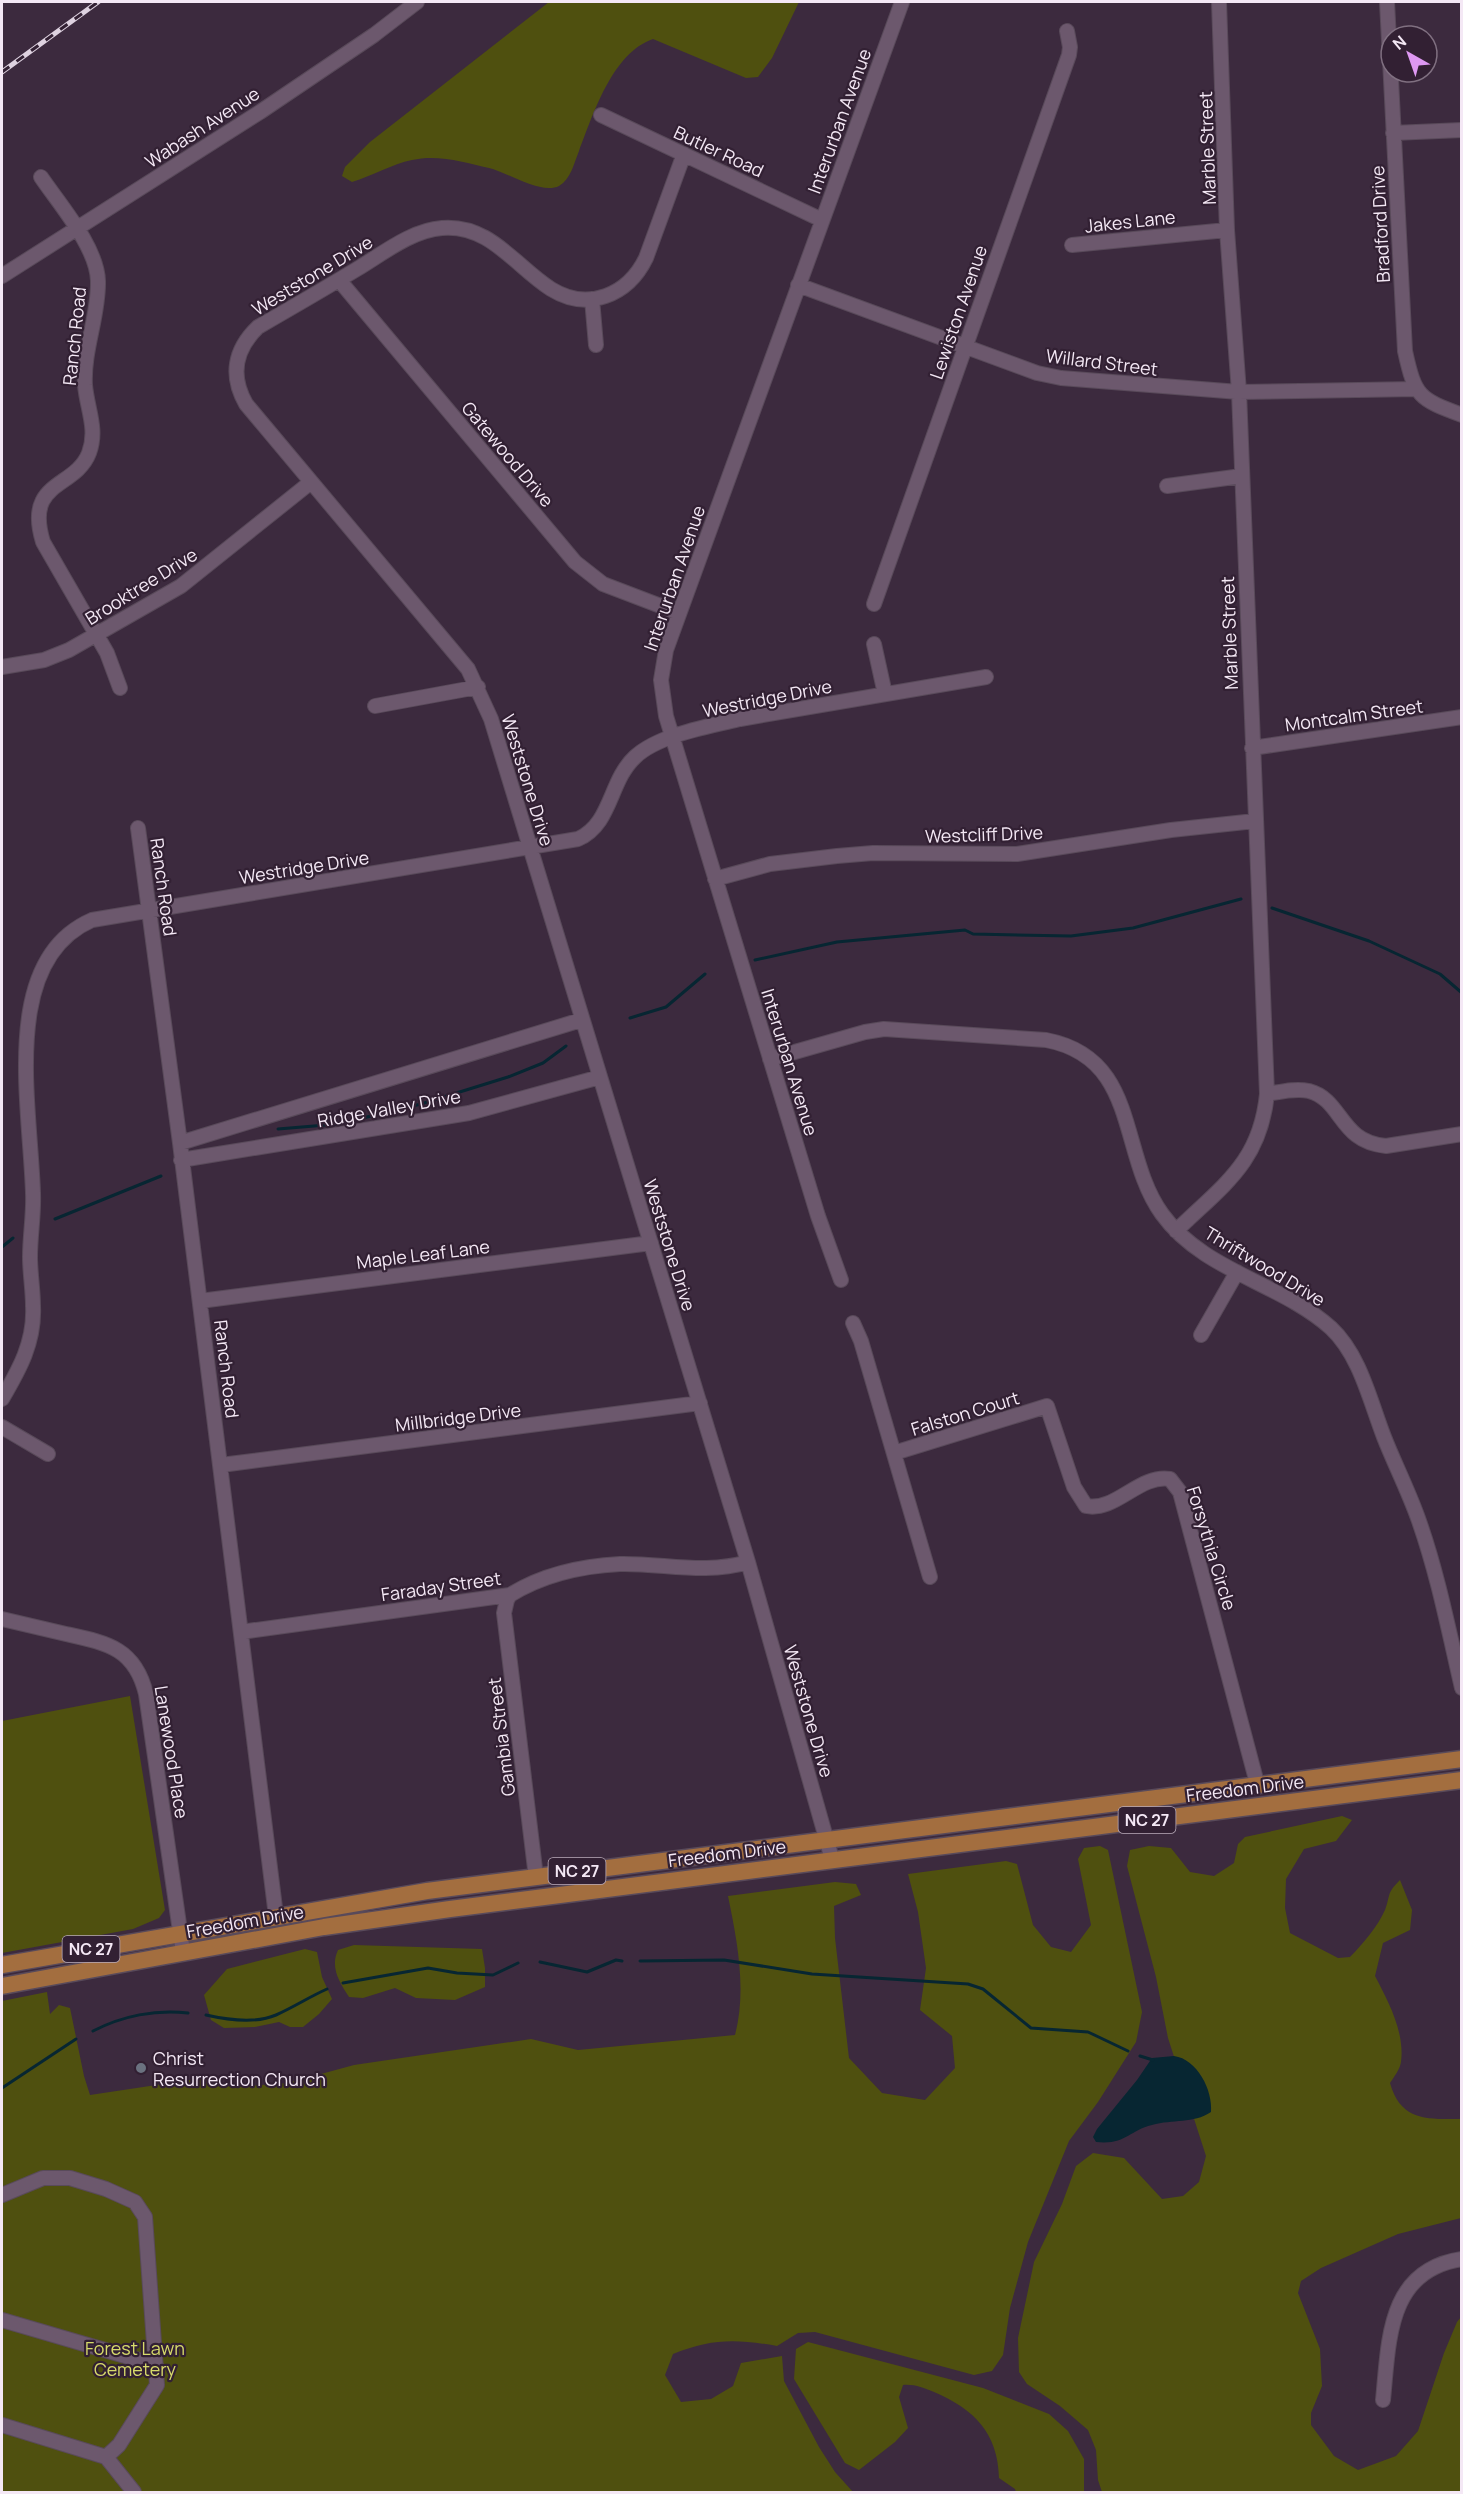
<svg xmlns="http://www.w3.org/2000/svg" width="1463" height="2494" font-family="Manrope,sans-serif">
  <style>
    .green { fill: #4f500f }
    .water { fill: #072632 }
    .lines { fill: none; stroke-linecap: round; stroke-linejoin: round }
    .stream { stroke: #072632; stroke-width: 3 }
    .minor-casing { stroke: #594a5a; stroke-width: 16 }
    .major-casing { stroke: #594a5a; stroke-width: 19 }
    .minor { stroke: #6c586d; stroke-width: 14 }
    .major { stroke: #a36e3f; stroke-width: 16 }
    .rail-casing { stroke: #ded2e0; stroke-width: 5 }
    .rail { stroke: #322033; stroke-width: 3; stroke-dasharray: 9; stroke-linecap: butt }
    .worship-dot { fill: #6b7280; stroke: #322033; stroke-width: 2 }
    .labels { text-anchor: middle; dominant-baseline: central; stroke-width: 4.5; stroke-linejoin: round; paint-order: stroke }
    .shield { fill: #322033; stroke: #baacbb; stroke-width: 1.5 }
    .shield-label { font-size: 16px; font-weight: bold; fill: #f4e8f5 }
    .street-label { font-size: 18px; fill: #f4e8f5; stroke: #322033 }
    .poi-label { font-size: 18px; fill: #f4e8f5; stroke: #322033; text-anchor: start }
    .park-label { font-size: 18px; fill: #d7da6b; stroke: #322033 }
  </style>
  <rect width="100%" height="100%" fill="#3c2a3e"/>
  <path class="green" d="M549,2H799L772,58L758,77L746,78L653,39C612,53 593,115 579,151C574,163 571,179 559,186C541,195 507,172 489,168C465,162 437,154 412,160C392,164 372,176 352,182L342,176L345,167L370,142Z
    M130,1696L165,1910L159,1918L133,1929L2,1953V1721Z
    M1342,1816L1352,1820L1336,1841L1304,1849L1286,1879L1285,1908L1290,1933L1338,1958L1350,1957C1362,1945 1378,1926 1385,1910C1391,1894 1386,1894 1400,1880L1412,1910L1410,1930L1383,1943L1375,1976C1388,2001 1405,2032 1401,2062C1400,2069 1394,2077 1390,2083C1401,2122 1428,2119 1461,2119V2218L1398,2234L1321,2268L1301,2281L1298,2293L1320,2349L1322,2386L1311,2413V2425L1334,2456L1358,2470L1396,2456L1418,2431L1444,2353L1457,2322L1461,2317V2492H1102L1098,2480L1096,2450L1088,2430L1060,2406L1027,2384L1019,2372L1018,2338L1034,2262L1062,2204L1076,2166L1093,2153L1124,2158L1162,2199L1183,2196L1199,2182L1206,2156L1168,2038L1156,1977L1127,1866L1130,1850L1149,1846L1171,1848L1190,1872L1214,1876L1234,1863L1238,1844L1245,1837Z
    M1100,1846L1108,1850L1142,2012L1136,2042L1098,2102L1069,2141L1028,2242L1010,2308L1003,2355L992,2371L974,2375L815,2332L798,2333L777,2346C737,2339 712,2338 673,2354L665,2375L681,2402L711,2399L733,2386L741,2363L782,2356L784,2381L819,2447L835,2472L853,2492H2V2001L47,1992L50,2014L59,2005L70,2008L84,2076L90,2095L203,2078L235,2087L288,2083L354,2065L531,2039L578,2050L735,2035C747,1990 737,1940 728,1896L835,1882L856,1884L861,1895L834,1906L835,1938L849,2058L882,2093L925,2100L955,2068L952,2036L920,2010L926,1968L918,1912L908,1874L1006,1861L1017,1864L1033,1925L1051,1947L1071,1952L1091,1925L1078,1859L1084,1848Z
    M354,1945L482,1949L485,1968V1987L455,2000L416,1998L395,1988L363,1998L349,1997C339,1982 330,1967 338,1950Z
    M305,1949L317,1952L322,1977L332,1999L319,2014L303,2027H290L279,2022L255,2027L224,2028L211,2020L204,1995L227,1969Z
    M808,2342L983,2388L1049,2414L1068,2431L1084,2459V2492H1016L1015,2489L999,2478C998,2433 974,2409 934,2392C923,2388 915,2384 903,2385L899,2397L908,2428L895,2442L859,2470L845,2463L794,2379L796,2349Z"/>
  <path class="water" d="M1174,2056C1197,2059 1213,2090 1211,2112C1193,2124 1173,2119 1152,2125C1128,2131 1126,2145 1096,2142L1093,2137L1097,2129L1137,2080L1152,2058Z"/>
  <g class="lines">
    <path class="stream" d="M1272,908L1369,941L1440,974L1462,993
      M755,960L837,942L965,930L973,934L1071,936L1133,928L1241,899
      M630,1018L666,1007L705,974
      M278,1129L338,1124L421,1104L508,1077L543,1063L566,1046
      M55,1219L161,1176
      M2,1247L13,1238
      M640,1961L724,1960L812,1974L968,1984L983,1989L1031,2028L1088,2032L1128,2051
      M540,1962L587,1972L616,1960L622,1961
      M343,1983L428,1968L457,1973L493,1975L518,1963
      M206,2015C228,2020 255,2024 276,2015C294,2007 309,1997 327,1989
      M93,2031C122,2016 156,2009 188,2013
      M1140,2056L1153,2060
      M2,2088L76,2039"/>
    <defs>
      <path id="minor" d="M1387,2L1405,351C1415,397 1419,399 1462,415
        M601,115L822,220
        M1393,133L1462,130
        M684,154L646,258C628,295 588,312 551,289C515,266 490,224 442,228C412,230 382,254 357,269C324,289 291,308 258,327C234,350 230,376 246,404L468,669L491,719L748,1562L832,1859
        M41,177C60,205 97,247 98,281C99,315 83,350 85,385C87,409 98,429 89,453C75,489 24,480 43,542L107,653L120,688
        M1072,245L1227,230
        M2,276L260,112L374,35L417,2
        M339,280L575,562L603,584L679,613
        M798,285L1037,373L1061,378L1239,392L1416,389
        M592,299L596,345
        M1167,486L1242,476
        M874,604L1069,55L1070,47L1067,31
        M874,644L885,694
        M2,667L44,660L69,650L181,586L311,482
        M375,706L478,687
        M1252,748L1462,717
        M138,828L180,1143L276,1916
        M715,879L770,864L837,856L873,853L1017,854L1171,830L1255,821
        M770,1059L865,1032L884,1029L1046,1040C1140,1058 1118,1153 1162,1214C1203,1271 1281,1283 1331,1328C1360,1355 1370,1401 1384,1437C1395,1465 1409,1492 1419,1521C1438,1575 1449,1632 1462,1688
        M1267,1094C1280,1092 1295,1088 1309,1091C1343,1100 1339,1142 1386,1146L1462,1134
        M180,1143L581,1020
        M181,1160L469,1113L600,1077
        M1176,1231C1223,1185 1260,1163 1267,1094L1239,392L1227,230L1219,2
        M841,1280L818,1216L666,716L661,680L666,650L902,2
        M200,1301L651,1243
        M853,1323L861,1341L930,1577
        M1201,1335L1237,1272
        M2,1399C19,1370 35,1342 33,1306C33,1290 30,1273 30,1257C30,1235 34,1214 33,1193C30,1102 0,960 92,920L578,839C612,824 609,781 635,757C658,735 710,726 740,719L986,677
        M2,1427L48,1454
        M894,1453L1047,1406L1074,1487L1086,1506C1116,1512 1139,1474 1170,1479L1180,1492L1258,1787
        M221,1465L700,1403
        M510,1595L507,1600L504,1613L536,1877
        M2,1619C23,1624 44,1629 66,1634C107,1643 135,1648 146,1694L183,1952
        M241,1632L510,1595C542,1575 582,1566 620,1564C663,1563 705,1575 748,1562
        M2,2195L43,2178H70L106,2189L135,2202L145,2217L157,2385L119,2445L106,2457L2,2425
        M2,2320L156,2365
        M1383,2400C1389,2341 1387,2270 1462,2259
        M106,2457L134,2492"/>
      <path id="major" d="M2,1965L427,1891L1462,1759
        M2,1986L324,1927L450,1909L1462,1780"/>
    </defs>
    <use href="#minor" class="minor-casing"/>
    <use href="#major" class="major-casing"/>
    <use href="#minor" class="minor"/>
    <use href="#major" class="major"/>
    <defs>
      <path id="rail" d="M2,72L98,2"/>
    </defs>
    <use href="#rail" class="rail-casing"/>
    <use href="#rail" class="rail"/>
  </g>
  <circle class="worship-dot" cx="141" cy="2068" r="6"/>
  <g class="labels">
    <g class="shield">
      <rect x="1118.5" y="1807" width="57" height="26" rx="4.5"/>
      <rect x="548.5" y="1858" width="57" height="26" rx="4.5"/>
      <rect x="62.5" y="1936" width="57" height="26" rx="4.5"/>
    </g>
    <g class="shield-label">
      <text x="1147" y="1820">NC 27</text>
      <text x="577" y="1871">NC 27</text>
      <text x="91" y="1949">NC 27</text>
    </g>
    <g class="street-label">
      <text transform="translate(839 121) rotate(-70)">Interurban Avenue</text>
      <text transform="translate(202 127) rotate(-33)">Wabash Avenue</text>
      <text transform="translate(1207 148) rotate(-92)">Marble Street</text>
      <text transform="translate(719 151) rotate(25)">Butler Road</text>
      <text transform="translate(1130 221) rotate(-6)">Jakes Lane</text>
      <text transform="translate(1380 224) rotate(-93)">Bradford Drive</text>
      <text transform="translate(312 275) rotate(-31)">Weststone Drive</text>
      <text transform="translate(958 312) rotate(-71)">Lewiston Avenue</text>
      <text transform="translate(74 336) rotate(-84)">Ranch Road</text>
      <text transform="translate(1102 362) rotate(7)">Willard Street</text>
      <text transform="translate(508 454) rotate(50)">Gatewood Drive</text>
      <text transform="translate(674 578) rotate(-71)">Interurban Avenue</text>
      <text transform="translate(141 586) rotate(-32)">Brooktree Drive</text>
      <text transform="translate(1229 633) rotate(-92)">Marble Street</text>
      <text transform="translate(767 698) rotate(-11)">Westridge Drive</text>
      <text transform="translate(1354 715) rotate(-8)">Montcalm Street</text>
      <text transform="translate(528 780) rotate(73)">Weststone Drive</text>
      <text transform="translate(984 834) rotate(-2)">Westcliff Drive</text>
      <text transform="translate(304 867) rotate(-9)">Westridge Drive</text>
      <text transform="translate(164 887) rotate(82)">Ranch Road</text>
      <text transform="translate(790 1062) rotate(73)">Interurban Avenue</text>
      <text transform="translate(389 1108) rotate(-10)">Ridge Valley Drive</text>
      <text transform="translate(670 1245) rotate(73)">Weststone Drive</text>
      <text transform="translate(423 1254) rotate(-7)">Maple Leaf Lane</text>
      <text transform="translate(1265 1266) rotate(31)">Thriftwood Drive</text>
      <text transform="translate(227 1369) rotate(83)">Ranch Road</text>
      <text transform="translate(965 1413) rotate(-17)">Falston Court</text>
      <text transform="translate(458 1417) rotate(-7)">Millbridge Drive</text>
      <text transform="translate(1212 1548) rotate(73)">Forsythia Circle</text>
      <text transform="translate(441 1586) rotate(-8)">Faraday Street</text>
      <text transform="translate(809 1711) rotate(74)">Weststone Drive</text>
      <text transform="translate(501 1737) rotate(-97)">Gambia Street</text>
      <text transform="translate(172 1752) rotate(81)">Lanewood Place</text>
      <text transform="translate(1245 1788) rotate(-7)">Freedom Drive</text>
      <text transform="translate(727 1853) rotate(-7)">Freedom Drive</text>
      <text transform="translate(245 1921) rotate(-10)">Freedom Drive</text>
    </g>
    <g class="poi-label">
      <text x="153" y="2058">Christ<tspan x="153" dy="21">Resurrection Church</tspan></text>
    </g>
    <g class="park-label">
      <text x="135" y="2348">Forest Lawn<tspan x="135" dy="21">Cemetery</tspan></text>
    </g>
  </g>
  <rect width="1463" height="2494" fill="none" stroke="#f4e8f5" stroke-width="6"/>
  <g transform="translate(1409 54) rotate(320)"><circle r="28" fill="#322033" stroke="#807081" stroke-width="1.5"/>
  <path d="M0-4.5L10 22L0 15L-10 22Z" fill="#de98f2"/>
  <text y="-9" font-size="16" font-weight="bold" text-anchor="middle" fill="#f4e8f5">N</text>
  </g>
</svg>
